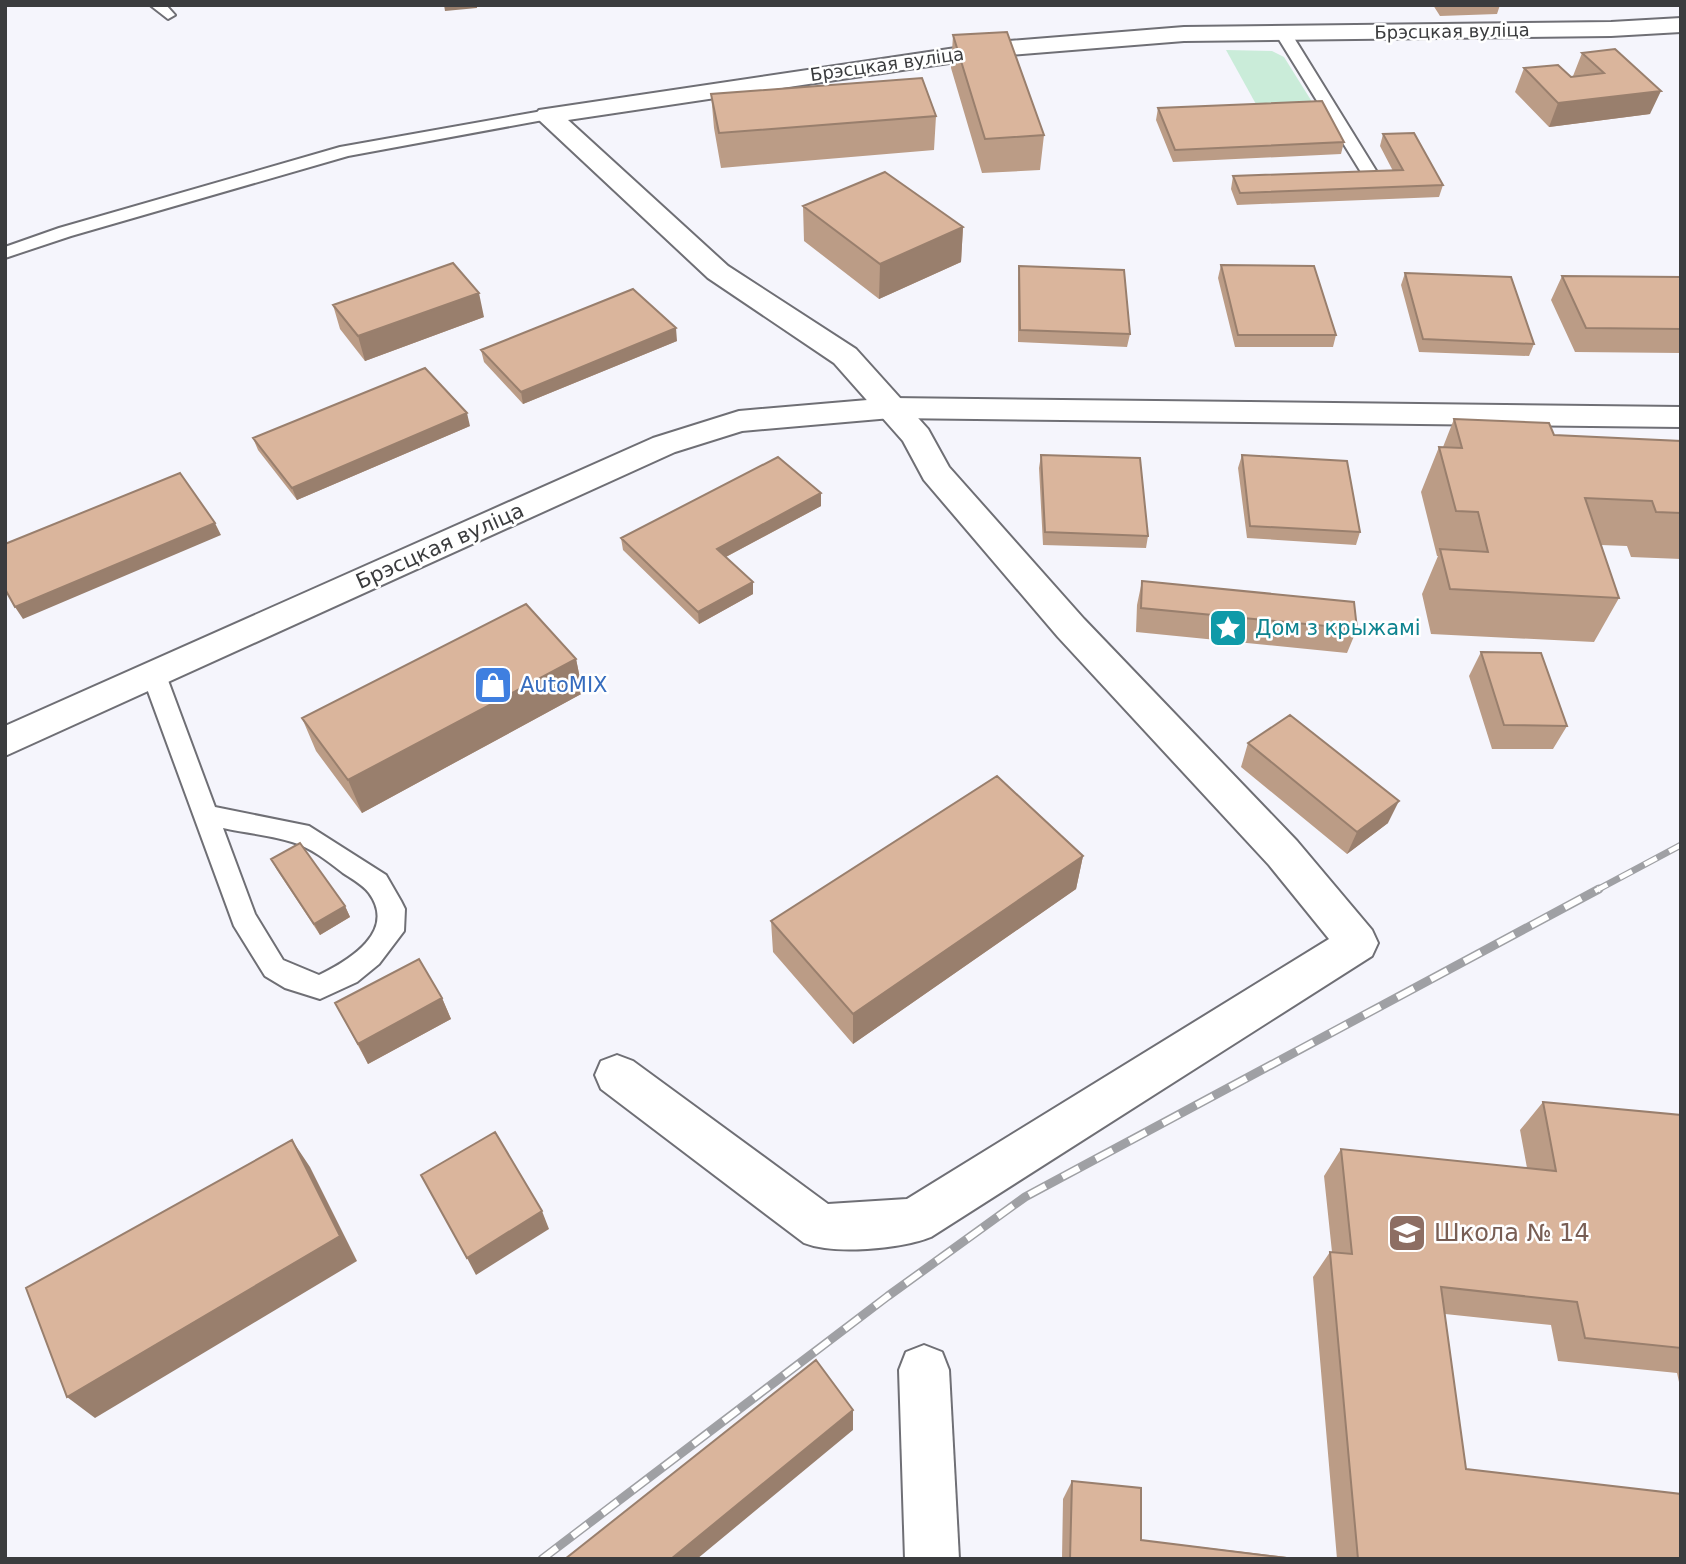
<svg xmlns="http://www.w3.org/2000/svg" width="1686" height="1564" font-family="'DejaVu Sans',sans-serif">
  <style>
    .green { fill: #caecd9 }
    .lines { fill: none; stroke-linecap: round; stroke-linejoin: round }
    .service-casing { stroke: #6f6f75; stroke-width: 4 }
    .pedestrian-casing { stroke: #6f6f75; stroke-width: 4 }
    .minor-casing { stroke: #6f6f75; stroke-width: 4 }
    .secondary-casing { stroke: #6f6f75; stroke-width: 4 }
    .service { fill: #fff; fill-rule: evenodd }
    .pedestrian { fill: #fff; fill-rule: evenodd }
    .minor { fill: #fff; fill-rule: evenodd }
    .secondary { fill: #fff; fill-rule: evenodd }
    .rail-far1-casing { stroke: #9fa0a4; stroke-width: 7 }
    .rail-casing { stroke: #9fa0a4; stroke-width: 9 }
    .rail-far1 { stroke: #fff; stroke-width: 4.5; stroke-dasharray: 14; stroke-linecap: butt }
    .rail { stroke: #fff; stroke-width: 6; stroke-dasharray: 19; stroke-linecap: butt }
    .wall { fill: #bb9c86 }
    .shaded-wall { fill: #997f6d }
    .building { fill: #dab59c; stroke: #997f6d; stroke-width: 2 }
    .labels { text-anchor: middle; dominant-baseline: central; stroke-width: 5; stroke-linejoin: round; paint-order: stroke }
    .far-street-label { font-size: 18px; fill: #3b3c3e; stroke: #fff }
    .street-label { font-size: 21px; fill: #3b3c3e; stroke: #fff }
    .culture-label { font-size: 21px; fill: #0d838f; stroke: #fff; text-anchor: start }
    .shop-label { font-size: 21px; fill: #366cbe; stroke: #fff; text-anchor: start }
    .near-education-label { font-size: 24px; fill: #785e54; stroke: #fff; text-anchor: start }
  </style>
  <rect width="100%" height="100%" fill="#f5f5fc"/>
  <path class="green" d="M1226,50L1272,51L1284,57L1319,113L1262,115Z"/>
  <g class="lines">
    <defs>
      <path id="service" d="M150,5H166L175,15L168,19Z
        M1283,28L1291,33L1380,177L1378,181L1372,182L1364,177L1275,33Z
        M548,110L556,115L554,118L348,156L71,236L5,258V247L59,228L340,147Z
        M154,666L162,669L166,675L215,807L309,826L386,875L401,901L405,909L404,931L379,964L357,982L320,999L285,988L265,976L234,926L142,675L146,669ZM223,828C245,833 270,835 292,842C310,847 329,862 343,873C352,879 363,885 369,893C397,931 350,960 319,975L283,960L255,914Z"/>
      <path id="pedestrian" d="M924,1345L942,1352L949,1370L959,1559H905L899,1370L906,1352Z"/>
      <path id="minor" d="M1681,18V32L1611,36L1184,41L996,56L568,120L728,266L856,349L928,429L949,467L1084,619L1297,841L1372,930L1378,943L1372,956L931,1237C901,1249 834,1255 804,1243L601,1089L595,1075L601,1061L617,1055L633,1061L828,1204L907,1199L1329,939L1269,865L1058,637L924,480L903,441L834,363L708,278L539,120L535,115L539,110L996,42L1184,27L1611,22Z"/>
      <path id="secondary" d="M891,398L1681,407V427L891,418L742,431L675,452L5,756V726L653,438L739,411Z"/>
    </defs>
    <use href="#service" class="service-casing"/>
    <use href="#pedestrian" class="pedestrian-casing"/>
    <use href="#minor" class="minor-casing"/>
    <use href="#secondary" class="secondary-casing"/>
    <use href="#service" class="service"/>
    <use href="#pedestrian" class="pedestrian"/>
    <use href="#minor" class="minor"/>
    <use href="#secondary" class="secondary"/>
    <defs>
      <path id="rail-far1" d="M1595,891L1681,845"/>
      <path id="rail" d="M542,1559L888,1296L1025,1197L1599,889"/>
    </defs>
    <use href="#rail-far1" class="rail-far1-casing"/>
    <use href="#rail" class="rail-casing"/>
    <use href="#rail-far1" class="rail-far1"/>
    <use href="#rail" class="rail"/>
  </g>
  <path class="wall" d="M1433,5H1500L1497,14L1440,16Z
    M953,35L1044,135L1040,170L982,173L951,68Z
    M1582,53L1650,114L1549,127L1515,92L1524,68L1574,77L1573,76Z
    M711,94L936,116L934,150L721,168L714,128Z
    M1158,108L1344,142L1341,154L1173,162L1156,120Z
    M1383,134L1443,185L1439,197L1237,205L1231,189L1233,176L1393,171L1380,146Z
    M803,206L963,227L961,262L879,299L804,241Z
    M1221,265L1336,335L1333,347H1235L1218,278Z
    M1019,266L1130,334L1127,347L1018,342V278Z
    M1405,273L1534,344L1529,356L1419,352L1401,285Z
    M1562,276L1681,277V353L1575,352L1551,300Z
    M333,305L484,317L365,361L340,329Z
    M677,341L523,404L484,362L481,350Z
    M1454,419L1554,435L1681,441V559L1631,557L1627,546L1601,545L1619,598L1594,642L1431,634L1422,594L1438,556H1437L1421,492L1439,447H1443Z
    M470,426L297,500L258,450L253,438Z
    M1041,455L1148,536L1146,548L1043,545L1039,468Z
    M1242,455L1360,532L1356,545L1247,538L1238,468Z
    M821,493V506L726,557L753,594L699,624L623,550L621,538Z
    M1142,581L1357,629L1347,653L1136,632L1137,605Z
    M1481,652L1567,726L1553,749H1492L1469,676Z
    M576,659L583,693L362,813L316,751L302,718Z
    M1248,743L1388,823L1347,854L1241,767Z
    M1083,856L1076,889L853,1044L773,952L771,921Z
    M271,859L345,906L350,917L320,935L277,870Z
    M442,998L451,1019L368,1064L335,1003Z
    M1543,1102L1681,1115V1391L1677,1373L1558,1361L1551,1325L1445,1314L1466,1469L1681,1559H1337L1313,1277L1330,1252H1332L1324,1176L1341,1149L1527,1168L1520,1130Z
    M1072,1481L1141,1540L1295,1558L1062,1559L1063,1499Z"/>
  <path class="shaded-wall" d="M444,5H477V8L445,11Z
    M1661,91L1650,114L1549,127L1558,103Z
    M963,227L961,262L879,299L880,264Z
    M479,293L484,317L365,361L358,336Z
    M676,328L677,341L523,404L521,392Z
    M467,413L470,426L297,500L292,488Z
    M821,493V506L718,561L717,549Z
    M215,523L221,535L23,619L15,607Z
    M753,582V594L699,624L698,612Z
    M576,659L583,693L362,813L348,780Z
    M1399,801L1388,823L1347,854L1357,832Z
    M1083,856L1076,889L853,1044V1014Z
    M345,906L350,917L320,935L314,924Z
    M442,998L451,1019L368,1064L358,1044Z
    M292,1140L310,1167L357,1261L95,1418L67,1397Z
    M542,1211L549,1229L476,1275L467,1258Z
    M853,1410V1430L697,1559H671Z"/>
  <path class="building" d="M1007,32L1044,135L985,139L953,35Z
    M1615,49L1661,91L1558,103L1524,68L1558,65L1571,77L1604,73L1582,53Z
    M922,78L936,116L719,133L711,94Z
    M1322,101L1344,142L1175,150L1158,108Z
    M1414,133L1443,185L1240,193L1233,176L1403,170L1383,134Z
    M885,172L963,227L880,264L803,206Z
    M453,263L479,293L358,336L333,305Z
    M1221,265L1314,266L1336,335H1238Z
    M1019,266L1124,270L1130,334L1020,330Z
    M1405,273L1511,277L1534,344L1423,339Z
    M1562,276L1681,277V329L1586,328Z
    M633,289L676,328L521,392L481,350Z
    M425,368L467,413L292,488L253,438Z
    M1454,419L1549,423L1554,435L1681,441V513L1656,512L1652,501L1585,498L1619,598L1450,589L1440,549L1488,552L1478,512L1456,511L1439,447L1462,448Z
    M1041,455L1140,458L1148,536L1045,532Z
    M1242,455L1347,461L1360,532L1250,526Z
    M778,457L821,493L717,549L753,582L698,612L621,538Z
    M180,473L215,523L15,607L5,589V544Z
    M1142,581L1354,602L1357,629L1141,608Z
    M526,604L576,659L348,780L302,718Z
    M1481,652L1541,653L1567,726L1504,725Z
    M1290,715L1399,801L1357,832L1248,743Z
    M997,776L1083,856L853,1014L771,921Z
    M300,843L345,906L314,924L271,859Z
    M419,959L442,998L358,1044L335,1003Z
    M1543,1102L1681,1115V1348L1585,1338L1577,1302L1441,1287L1466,1469L1681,1494V1559H1358L1330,1252L1352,1254L1341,1149L1556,1171Z
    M495,1132L542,1211L467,1258L421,1175Z
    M292,1140L340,1236L67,1397L26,1288Z
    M816,1360L853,1410L671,1559H565Z
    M1072,1481L1141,1488V1540L1295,1559H1070Z"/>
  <defs>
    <symbol id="sight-square" viewBox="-11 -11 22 22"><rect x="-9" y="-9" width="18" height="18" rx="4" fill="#0f9aa8" stroke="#fff"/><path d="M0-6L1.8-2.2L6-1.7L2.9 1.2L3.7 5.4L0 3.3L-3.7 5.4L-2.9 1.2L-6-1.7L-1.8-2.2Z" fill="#fff"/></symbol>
    <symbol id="shop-square" viewBox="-11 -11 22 22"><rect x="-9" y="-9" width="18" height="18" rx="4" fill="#3f7fe0" stroke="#fff"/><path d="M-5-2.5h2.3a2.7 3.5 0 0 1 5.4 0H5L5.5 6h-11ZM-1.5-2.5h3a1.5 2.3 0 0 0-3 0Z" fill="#fff"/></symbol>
    <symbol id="school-square" viewBox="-11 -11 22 22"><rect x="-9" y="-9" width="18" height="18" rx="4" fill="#8d6e63" stroke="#fff"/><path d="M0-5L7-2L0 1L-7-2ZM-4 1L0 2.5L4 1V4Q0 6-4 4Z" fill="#fff"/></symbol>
  </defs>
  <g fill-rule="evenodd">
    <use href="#sight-square" x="1206" y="606" width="44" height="44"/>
    <use href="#shop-square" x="471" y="663" width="44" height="44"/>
    <use href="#school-square" x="1385" y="1211" width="44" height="44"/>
  </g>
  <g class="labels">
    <g class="far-street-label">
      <text transform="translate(1452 31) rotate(-1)">Брэсцкая вуліца</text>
      <text transform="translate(887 64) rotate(-8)">Брэсцкая вуліца</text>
    </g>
    <g class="street-label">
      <text transform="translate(440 546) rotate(-24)">Брэсцкая вуліца</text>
    </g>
    <g class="culture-label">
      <text x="1255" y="628">Дом з крыжамі</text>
    </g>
    <g class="shop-label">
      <text x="520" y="685">AutoMIX</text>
    </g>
    <g class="near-education-label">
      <text x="1434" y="1233">Школа № 14</text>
    </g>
  </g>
  <rect width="1686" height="1564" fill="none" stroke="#3b3c3e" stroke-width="14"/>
</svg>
